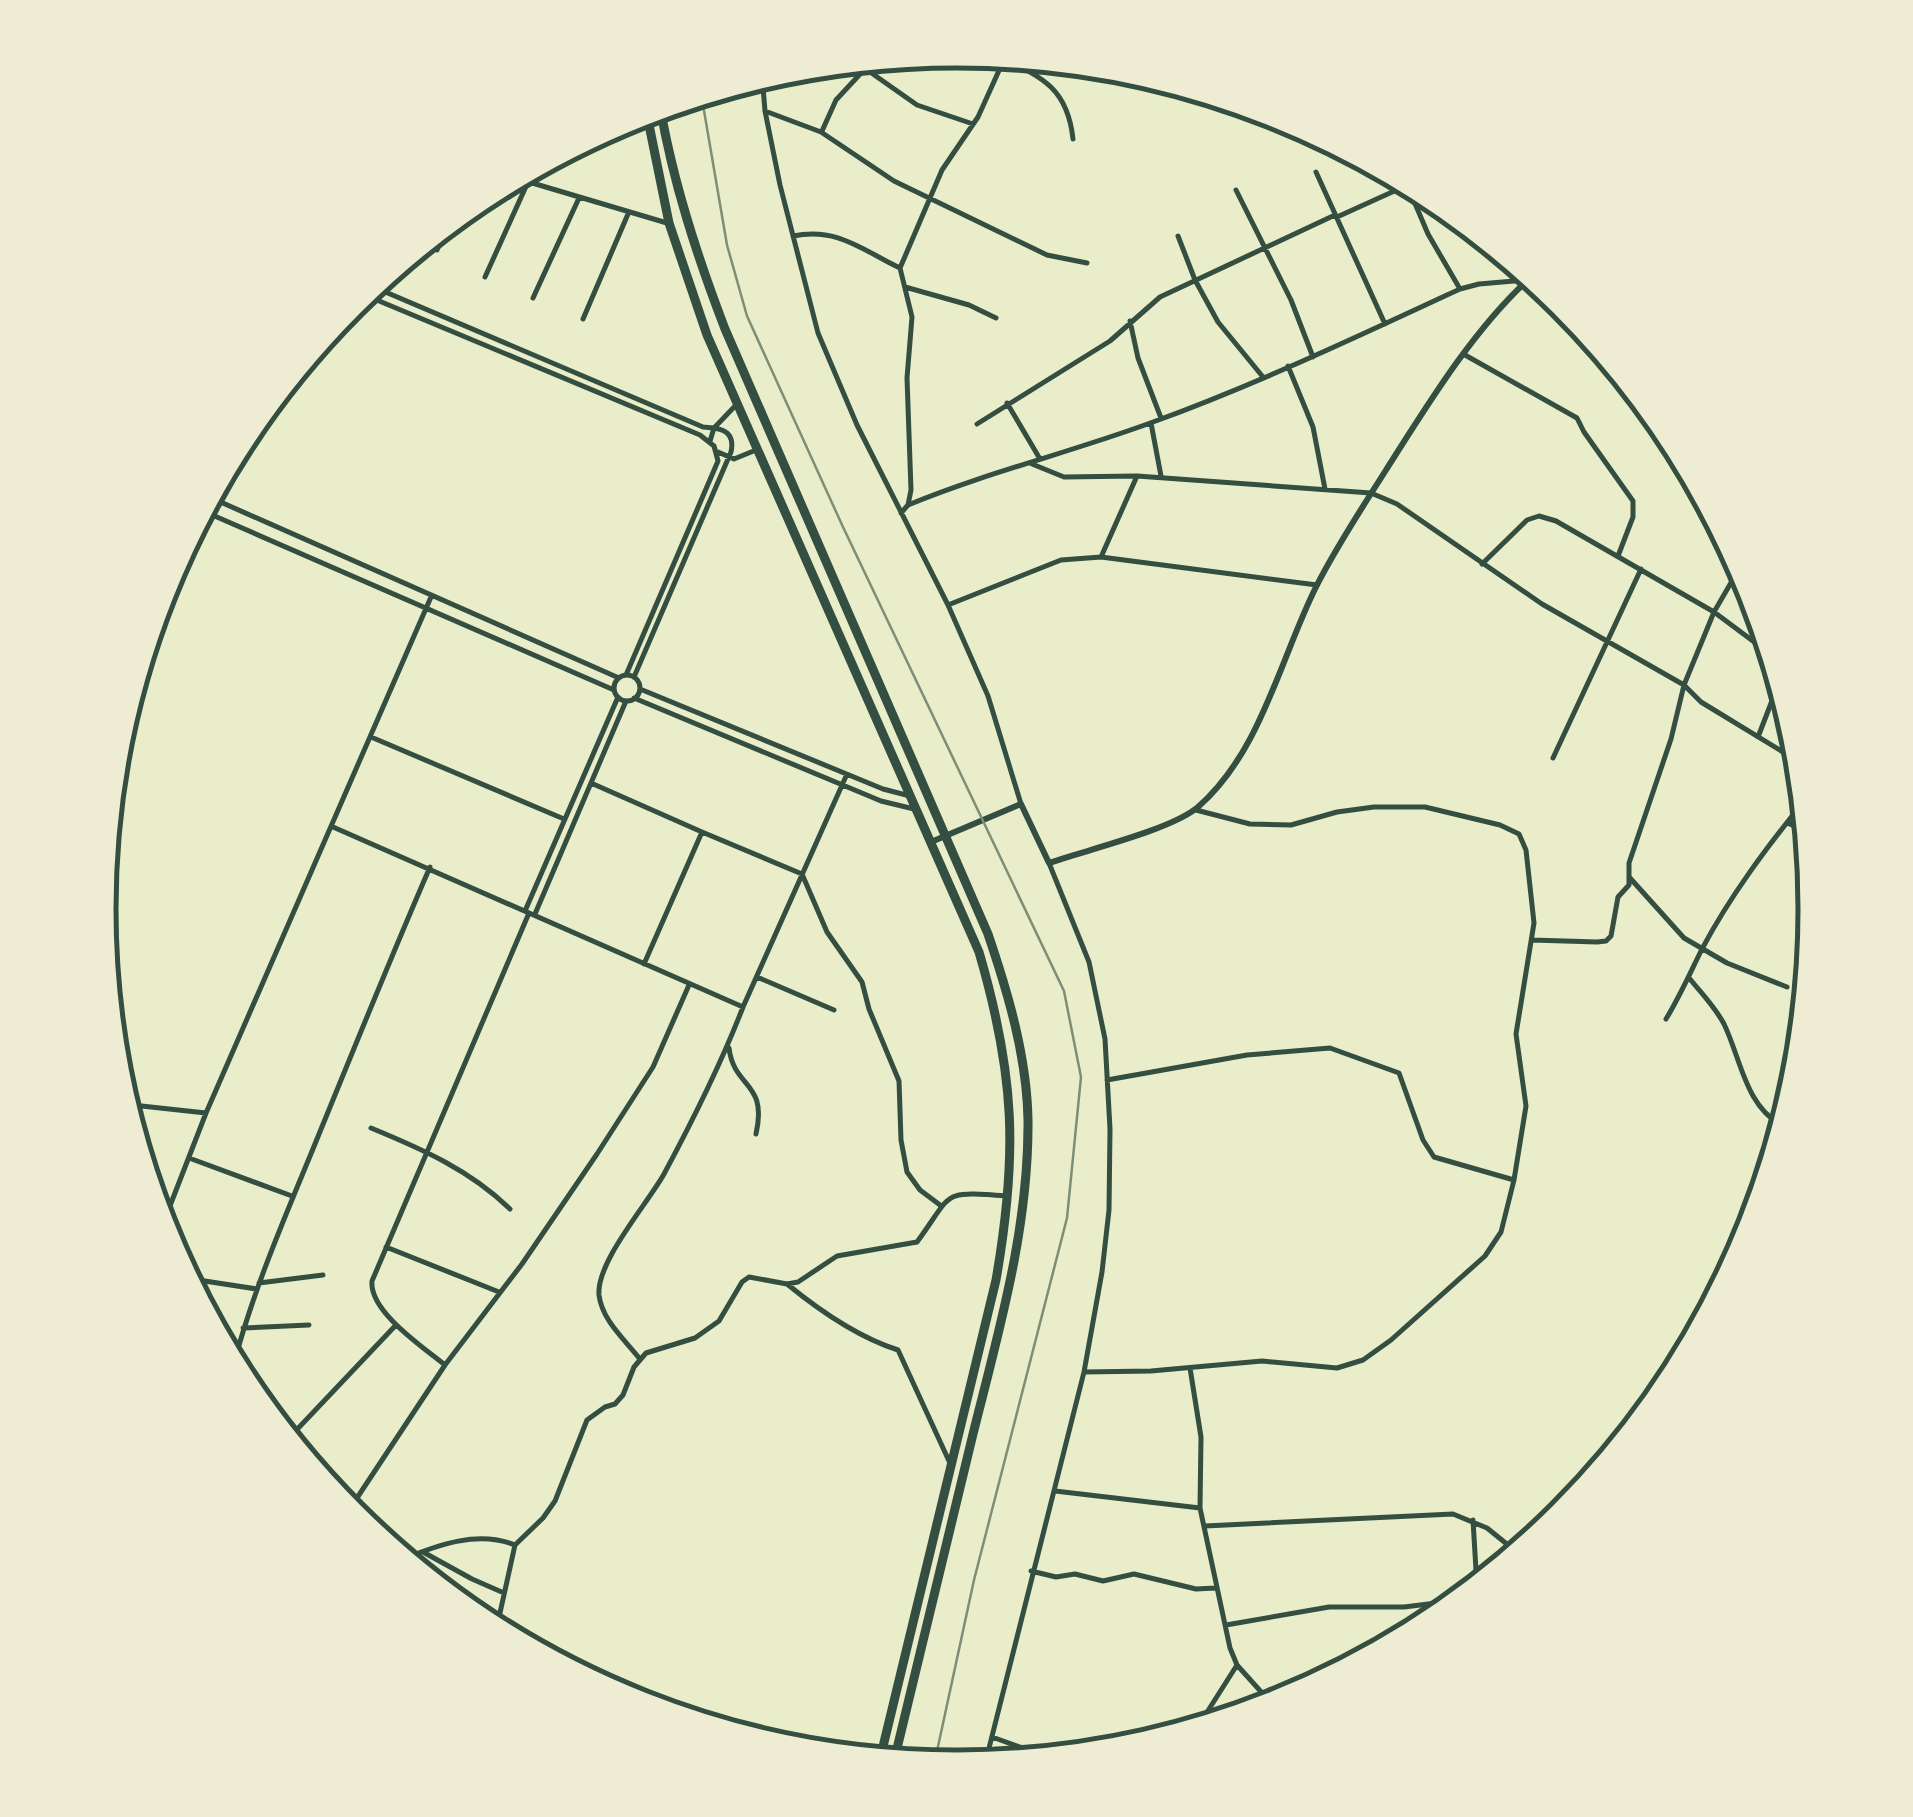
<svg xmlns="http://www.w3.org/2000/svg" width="1913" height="1817" font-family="Inter,sans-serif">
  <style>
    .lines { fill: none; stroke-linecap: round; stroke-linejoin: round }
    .minor { stroke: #344e41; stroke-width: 5 }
    .tertiary { stroke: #344e41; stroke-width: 6 }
    .trunk { stroke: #344e41; stroke-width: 9 }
    .rail { stroke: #7c8e77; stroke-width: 2.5 }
    .rim { fill: none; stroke: #344e41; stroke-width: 5 }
  </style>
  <rect width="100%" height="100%" fill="#e9edc9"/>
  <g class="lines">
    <path class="minor" d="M991,53C1036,75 1067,83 1073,139
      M853,60L917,105L973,124
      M762,75L765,111L780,185L818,333L857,425L948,605L988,696L1021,804
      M765,111L821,132L894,181L1047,255L1087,263
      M822,131L836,100L875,58
      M1316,172L1385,324
      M512,177L667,223
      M1405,180L1428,234L1460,289
      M1236,190L1291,300L1313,357
      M1337,217L1412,183
      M793,236C838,227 862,250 900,268
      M1178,236L1195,280L1218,322L1263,377
      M437,250L450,219
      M485,277L528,182
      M369,285L703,427L714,428L737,404
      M905,287L969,305L996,318
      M360,293L700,435L714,446L718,461L626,675
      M533,298L579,198
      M583,319L628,214
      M1130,321L1138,358L1161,418
      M1588,331C1593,361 1614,374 1637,391
      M1465,355L1577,418L1584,432L1633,501V517L1618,556
      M1288,366L1313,427L1325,489
      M1007,403L1040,459
      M1151,423L1161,476
      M977,424L1110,341L1160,297L1335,215
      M718,452L734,459L756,450
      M1032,464L1064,477L1136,476
      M1689,467L1707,500
      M216,500L619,678
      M908,505C988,472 1072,452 1153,422C1257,384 1359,336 1460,289L1479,284L1527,280
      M901,513L908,505L911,490L907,378L912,317L900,268L942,170L978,117L1006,55
      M210,514L614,690
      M195,521C212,517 219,504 213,488
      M1101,557L1137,476L1371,493L1397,504L1542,604L1684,685L1701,702L1801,763
      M1482,564L1527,520L1539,516L1556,521L1714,612L1773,656
      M1732,581L1754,593
      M948,605L1061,560L1101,557L1317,585
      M614 688a13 13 0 1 1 26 0a13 13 0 1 1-26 0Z
      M634,677L731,452C734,438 729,430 714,428L710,441
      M640,689L883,789L910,796
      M634,698L881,801L914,809
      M371,737L564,819
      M1758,737L1780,680
      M1553,758L1641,569
      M591,783L702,832L644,964
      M1787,823L1807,831
      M333,827L743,1007L847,774
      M702,832L802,874L827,932L862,982L869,1009L899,1081L901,1140L907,1172L920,1190L940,1205
      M1630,878L1684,938L1727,963L1787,987
      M525,911L618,697
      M535,914L626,701
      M1532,940L1597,942L1606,941L1611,936L1618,897L1629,885V863L1671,739L1684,685L1714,612L1732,581L1730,570L1719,552L1709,504
      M757,977L834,1010
      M1690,979C1702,994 1715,1007 1724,1024C1741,1059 1745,1106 1783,1126
      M1666,1019C1680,996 1690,973 1702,949C1730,896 1767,847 1804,801
      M729,1048C734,1089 768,1081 756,1134
      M1107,1080L1247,1055L1330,1048L1399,1073L1423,1140L1434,1157L1514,1180
      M123,1104L206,1113
      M371,1128C422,1149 470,1170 510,1209
      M189,1158L292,1196
      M161,1229L206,1113L431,597
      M386,1247L499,1292
      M185,1278L257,1289
      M259,1283L323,1275
      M787,1284C820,1311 857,1337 898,1350L949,1461
      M243,1328L309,1325
      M639,1358C624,1339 602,1320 599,1295C596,1262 648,1203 664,1174C693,1120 721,1064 743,1007
      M445,1365C423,1347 369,1311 372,1281L529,913
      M233,1367C253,1290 285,1217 315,1144C353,1051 390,959 430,867
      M1190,1368L1201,1437L1200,1508
      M1084,1372L1151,1371L1262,1361L1337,1368L1363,1360L1391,1340L1485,1256L1501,1232L1514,1180L1526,1106L1516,1034L1534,923L1526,850L1519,834L1500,825L1425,807H1374L1337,812L1291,825L1250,824L1196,810
      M287,1440L396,1325
      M1055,1491L1200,1508L1230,1648L1237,1665L1273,1705
      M347,1513L445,1365L522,1264L597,1154L653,1067L689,985
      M1473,1520L1477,1587
      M1205,1526L1453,1514L1487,1528L1518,1553
      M423,1552L472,1579L504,1593
      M403,1559C438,1545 478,1530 515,1545
      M1031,1571L1056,1577L1075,1574L1103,1581L1134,1574L1196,1589L1215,1588
      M1226,1625L1329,1607H1404L1461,1600
      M496,1631L515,1545L543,1518L555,1501L587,1420L605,1407L615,1404L623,1395L634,1367L646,1353L695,1338L719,1321L742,1282L749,1277L787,1284L798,1282L837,1256L917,1242C954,1192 939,1191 1007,1196
      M1197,1728L1237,1665
      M992,1737L1050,1758
      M985,1764L1084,1372L1102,1272L1109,1210L1110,1129L1105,1039L1089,962L1049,863"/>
    <path class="tertiary" d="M931,842L1021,804L1049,863C1086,850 1171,830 1198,807C1261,752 1280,659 1316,587C1336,547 1362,508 1386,470C1428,404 1474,328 1532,276"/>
    <path class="trunk" d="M660,106C673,183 697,256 725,329L988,934C1008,993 1027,1057 1028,1120C1029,1228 999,1330 973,1434C946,1543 920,1652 894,1761
      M646,110L669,223L707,335L979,952C1015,1075 1018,1154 996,1280L880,1759"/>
    <path class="rail" d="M701,93L727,245L747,316L843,527L1064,991L1081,1077L1067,1218L974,1580L934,1765"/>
  </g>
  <path d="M0 0H1913V1817H0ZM116 909a841 841 0 1 1 1682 0a841 841 0 1 1-1682 0Z" fill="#eeecd3" fill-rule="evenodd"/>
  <path class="rim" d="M116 909a841 841 0 1 1 1682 0a841 841 0 1 1-1682 0Z"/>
</svg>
